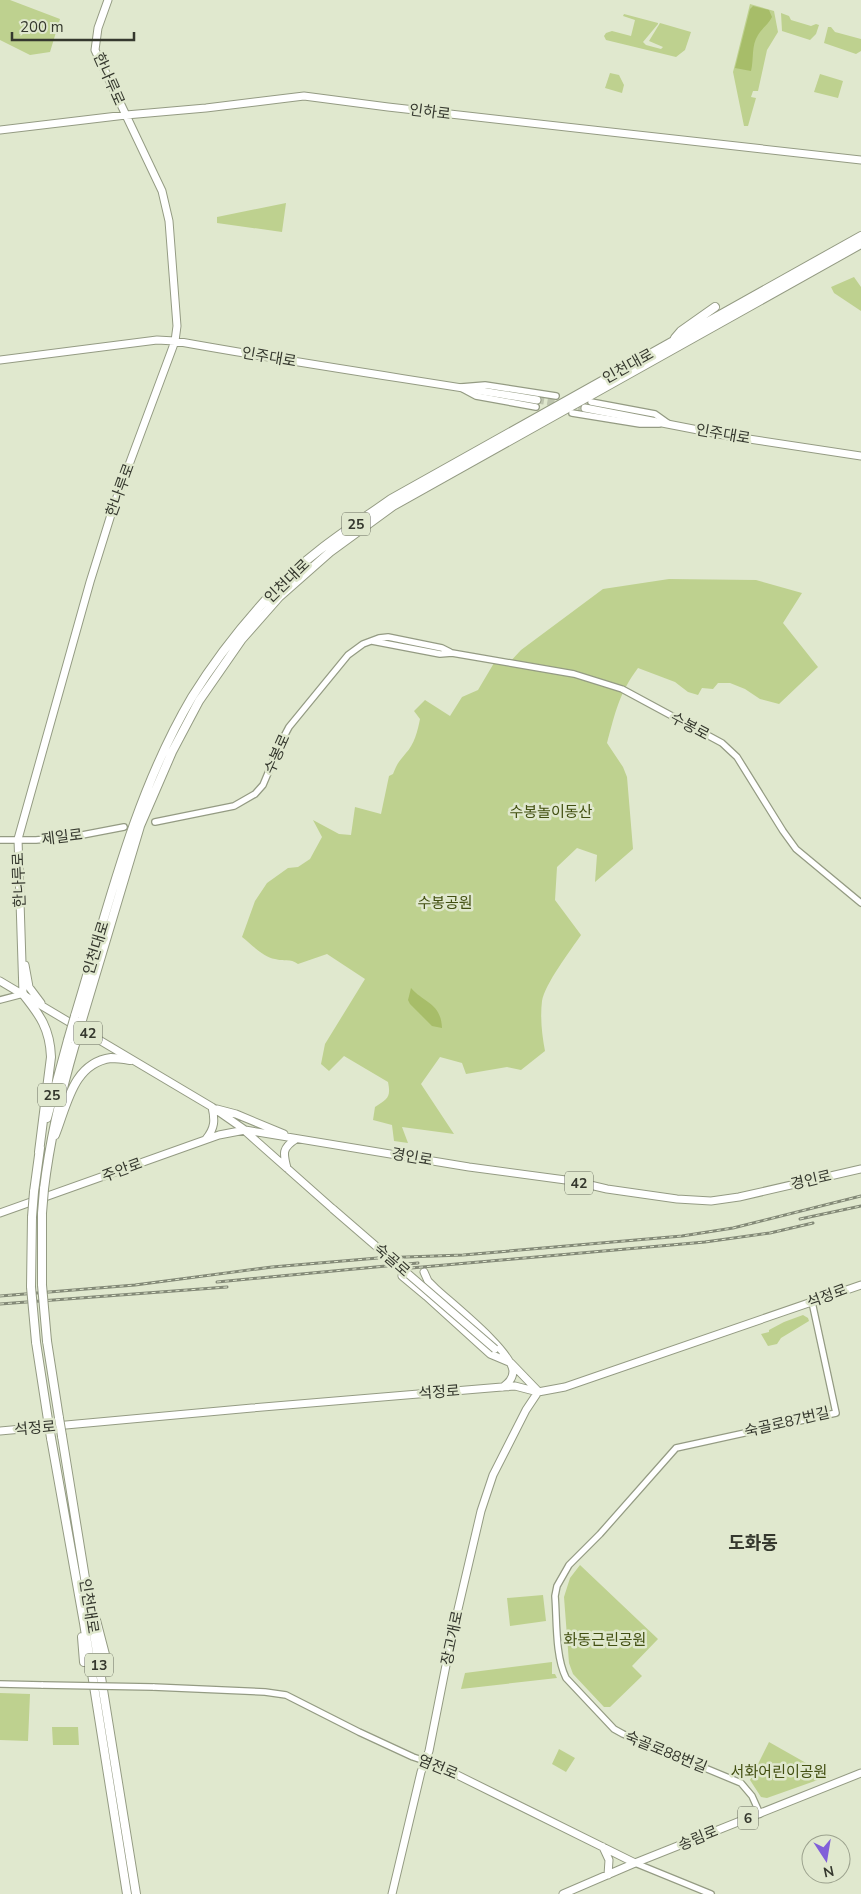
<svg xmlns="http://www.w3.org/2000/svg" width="861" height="1894" font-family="'Nunito Sans','Noto Sans KR',sans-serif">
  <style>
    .green { fill: #bed18f }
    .water { fill: #a7bd69 }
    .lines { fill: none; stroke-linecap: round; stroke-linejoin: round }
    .major-tunnel { stroke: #bec5ae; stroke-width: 7; stroke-dasharray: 7 3.5; stroke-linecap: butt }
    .minor-casing { stroke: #949b83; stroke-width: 8 }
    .major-casing { stroke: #949b83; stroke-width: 9 }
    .highway-casing { stroke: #949b83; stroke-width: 10 }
    .minor { stroke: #fff; stroke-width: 5.5 }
    .major { stroke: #fff; stroke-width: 7 }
    .highway { stroke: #fff; stroke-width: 8 }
    .rail-casing { stroke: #838977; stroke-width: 3 }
    .rail { stroke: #e0e8ce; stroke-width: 1; stroke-dasharray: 4; stroke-linecap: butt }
    .minor-bridge-casing { stroke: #949b83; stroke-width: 8; stroke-linecap: butt }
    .major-bridge-casing { stroke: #949b83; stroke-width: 9; stroke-linecap: butt }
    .highway-bridge-casing { stroke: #949b83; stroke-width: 10; stroke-linecap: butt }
    .minor-bridge { stroke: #fff; stroke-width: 5.5 }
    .major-bridge { stroke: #fff; stroke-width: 7 }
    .highway-bridge { stroke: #fff; stroke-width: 8 }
    .labels { text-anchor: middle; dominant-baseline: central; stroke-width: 5; stroke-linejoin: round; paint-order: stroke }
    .shield { fill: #e0e8ce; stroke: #686d5e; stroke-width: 1 }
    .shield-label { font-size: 14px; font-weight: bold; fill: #35382e }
    .street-label { font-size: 15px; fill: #35382e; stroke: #e0e8ce }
    .park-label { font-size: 15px; fill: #424f11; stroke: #e0e8ce }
    .quarter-label { font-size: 18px; font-weight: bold; fill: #35382e; stroke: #e0e8ce }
  </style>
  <rect width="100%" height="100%" fill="#e0e8ce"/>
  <path class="green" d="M0,0H10L60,19L50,52L30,55L0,40Z
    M750,4L774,11L778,32L767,50L758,91H753L751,97L756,98L748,126H744L733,72Z
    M781,13L789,16L791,20L811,26L816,24L819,25L816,34L810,40L782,31Z
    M624,14L658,23V24L643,42L646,45L661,49L663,47L649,41L660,23L691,32L685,50L676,57L606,40L604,36L606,33L612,31L631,36L635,20L623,16Z
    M828,27H831L835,32L861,39V51L856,54L824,43Z
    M610,73L619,75L624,85L622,93L605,88Z
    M820,74L843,81L838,98L814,92Z
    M286,203L282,232L217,223V217Z
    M854,277L861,287V311L834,293L831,287Z
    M669,579L756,580L802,593L783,623L818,667L779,704L760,699L745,689L730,683H718L713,689L702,688L698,695L688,692L675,682L638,668C619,693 615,714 607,743L623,767L627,777L633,849L595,882L597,855L577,848L557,867L555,900L581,935C570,951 545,984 542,1001C540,1018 542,1035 545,1051L521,1070L507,1067L466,1074L462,1063L440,1057L421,1084L454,1134L402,1127L408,1143L394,1141L392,1125L373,1120L375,1107C388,1099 391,1097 388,1082L344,1056L329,1071L321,1064L325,1044L365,979L327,954L298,964C290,958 284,962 275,959C263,957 251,944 242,937L255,901L267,883L288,868L298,867L310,859L322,837L313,820L339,834L351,835L355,807L381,814L389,776L393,774C398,762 398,763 406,753C414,745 418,730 420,719L414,711L425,700L450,716L462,697L478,690L494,663L507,665L521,650L603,589Z
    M803,1315L808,1318L809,1321L781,1338L777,1344L768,1346L761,1334L769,1332V1330L784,1322Z
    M580,1565L658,1639L632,1666L642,1676L610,1707H604L573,1674L569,1663L564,1597L570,1578Z
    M543,1595L546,1621L510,1626L507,1598Z
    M552,1662V1674H555L557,1678L461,1689L465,1673Z
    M0,1693L30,1694L28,1741L0,1740Z
    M52,1727H78L79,1745H53Z
    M769,1742L829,1776L767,1798L761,1797L750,1780Z
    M559,1749L575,1758L566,1772L552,1764Z"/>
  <path class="water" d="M753,6L769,10L772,17C768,25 762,28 758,35C751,46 754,59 751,71L735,68L750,9Z
    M411,988C424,1003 441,1003 442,1028L432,1026L410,1004L408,1000Z"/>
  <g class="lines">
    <path class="major-tunnel" d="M537,400L585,408"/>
    <defs>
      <path id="minor" d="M461,387L485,385L556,396
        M463,389L476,396L536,407
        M591,402L655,414L669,424
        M572,413L640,424H659
        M372,641L440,654L452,653L574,674L622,689L722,743L737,757L783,831L796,849L861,903
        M155,822L234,806L255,794L263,785L281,742L289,727L348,655L363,644L379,638L388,637L442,648L450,652
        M0,840H36L77,836L124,827
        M0,1000L23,994
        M0,1684L43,1685
        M153,1687L265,1692L286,1695L359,1732L413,1757L425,1761
        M760,1814L752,1796L741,1783L623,1734L614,1729L566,1678C555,1656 557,1620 555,1596L557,1586L569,1565L600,1534L676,1448L836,1413L812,1302
        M635,1863L711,1894"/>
      <path id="major" d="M0,130L126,115L206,108L304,96L388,107L861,160
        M0,360L157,340L175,341C296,363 416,380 537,400
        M585,408L729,436L861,456
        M25,965L29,987L41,1003
        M0,981L212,1107L245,1130L469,1167L573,1181L607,1189L677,1199L711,1201L739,1197L861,1169
        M23,994L18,839L90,582L114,505L171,352L175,341L177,326L169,221L162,191L95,50L98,28L108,0
        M217,1109L236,1114L284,1134
        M245,1131L333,1209
        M206,1139C215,1128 215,1120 212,1107
        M287,1168C283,1153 282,1148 296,1139
        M0,1213L219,1135L245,1130
        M424,1272L428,1281L435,1288
        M402,1276L426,1296
        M511,1363L538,1391
        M503,1387C508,1383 513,1379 513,1371C511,1350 452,1304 435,1288L426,1296L490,1354L509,1362
        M0,1431L252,1408L502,1387L515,1386L538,1392L565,1387L861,1285
        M425,1761L437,1765L635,1863
        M603,1847L609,1860L608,1875
        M392,1894L421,1772L429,1751L452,1635L481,1511L493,1475L526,1410L538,1392
        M563,1894L635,1863L861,1773"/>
      <path id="highway" d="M675,338L681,331L715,307
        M23,994C40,1015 50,1029 51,1057L39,1152
        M75,1016C108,908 134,795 192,697C215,660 243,624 273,592C307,555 350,528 391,499L861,236
        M82,1020L140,826L172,752L199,701L242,639L279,597L330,552L393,506L861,244
        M47,1118L68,1040
        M55,1135C67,1105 73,1063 111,1058C117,1058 124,1059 130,1060
        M44,1189C50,1139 61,1092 75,1044
        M34,1192L40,1148
        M42,1213V1285
        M31,1287L32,1217
        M47,1341L59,1418
        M36,1342L48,1420
        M62,1436L136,1894
        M51,1438L84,1623L127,1894
        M96,1620L108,1666
        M82,1637L84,1662"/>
    </defs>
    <use href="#minor" class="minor-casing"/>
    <use href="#major" class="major-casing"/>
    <use href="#highway" class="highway-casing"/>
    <use href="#minor" class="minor"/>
    <use href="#major" class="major"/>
    <use href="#highway" class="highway"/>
    <defs>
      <path id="rail" d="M800,1219L861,1206
        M411,1268L705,1242L770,1233L813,1223
        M217,1282L418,1263
        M0,1296L135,1285L272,1267L378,1258L463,1255L682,1236L733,1228L861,1196
        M0,1304L227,1287"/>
    </defs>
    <use href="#rail" class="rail-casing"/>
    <use href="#rail" class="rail"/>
    <defs>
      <path id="minor-bridge" d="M43,1685L153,1687"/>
      <path id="major-bridge" d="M333,1209L495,1349"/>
      <path id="highway-bridge" d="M68,1040L75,1016
        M75,1044L82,1020
        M42,1213L44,1189
        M32,1217L34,1192
        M42,1285L47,1341
        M31,1287L36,1342
        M59,1418L62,1436
        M48,1420L51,1438"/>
    </defs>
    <use href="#minor-bridge" class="minor-bridge-casing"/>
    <use href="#major-bridge" class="major-bridge-casing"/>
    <use href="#highway-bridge" class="highway-bridge-casing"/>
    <use href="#minor-bridge" class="minor-bridge"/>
    <use href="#major-bridge" class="major-bridge"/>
    <use href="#highway-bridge" class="highway-bridge"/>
  </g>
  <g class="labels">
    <g class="shield">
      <rect x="342" y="512.5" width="28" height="23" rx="4"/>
      <rect x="74" y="1021.5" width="28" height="23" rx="4"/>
      <rect x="38" y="1083.5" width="28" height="23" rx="4"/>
      <rect x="565" y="1171.5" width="28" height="23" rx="4"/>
      <rect x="85" y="1653.5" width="28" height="23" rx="4"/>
      <rect x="738" y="1806.5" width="20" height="23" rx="4"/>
    </g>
    <g class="shield-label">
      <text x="356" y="524">25</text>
      <text x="88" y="1033">42</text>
      <text x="52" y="1095">25</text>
      <text x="579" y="1183">42</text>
      <text x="99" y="1665">13</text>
      <text x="748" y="1818">6</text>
    </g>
    <g class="street-label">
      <text transform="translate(109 79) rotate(66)">한나루로</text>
      <text transform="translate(430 112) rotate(7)">인하로</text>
      <text transform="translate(269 357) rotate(10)">인주대로</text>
      <text transform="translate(628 366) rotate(-29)">인천대로</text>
      <text transform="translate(723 434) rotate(10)">인주대로</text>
      <text transform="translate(120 490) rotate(-70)">한나루로</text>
      <text transform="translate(287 581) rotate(-44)">인천대로</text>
      <text transform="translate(690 726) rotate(28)">수봉로</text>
      <text transform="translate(277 754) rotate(-66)">수봉로</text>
      <text transform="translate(62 837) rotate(-7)">제일로</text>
      <text transform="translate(19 880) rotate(-92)">한나루로</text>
      <text transform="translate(96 948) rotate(-73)">인천대로</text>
      <text transform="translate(412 1157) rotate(10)">경인로</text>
      <text transform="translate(122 1170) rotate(-20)">주안로</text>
      <text transform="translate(811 1180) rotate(-13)">경인로</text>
      <text transform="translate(392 1260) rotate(41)">숙골로</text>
      <text transform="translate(827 1296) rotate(-20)">석정로</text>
      <text transform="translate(439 1392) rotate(-4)">석정로</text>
      <text transform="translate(787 1422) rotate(-13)">숙골로87번길</text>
      <text transform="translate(35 1428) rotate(-5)">석정로</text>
      <text transform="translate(89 1606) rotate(81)">인천대로</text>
      <text transform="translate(452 1638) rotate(-78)">장고개로</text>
      <text transform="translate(666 1752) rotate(22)">숙골로88번길</text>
      <text transform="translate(438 1767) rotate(22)">염전로</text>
      <text transform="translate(698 1838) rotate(-22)">송림로</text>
    </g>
    <g class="park-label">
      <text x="551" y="812">수봉놀이동산</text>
      <text x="445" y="903">수봉공원</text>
      <text x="605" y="1640">화동근린공원</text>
      <text x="779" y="1772">서화어린이공원</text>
    </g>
    <g class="quarter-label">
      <text x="753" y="1543">도화동</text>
    </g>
  </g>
  <g transform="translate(826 1859) rotate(168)"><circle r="24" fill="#e0e8ce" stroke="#9ca28e"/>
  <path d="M0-4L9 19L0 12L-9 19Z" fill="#815fd9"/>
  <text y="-8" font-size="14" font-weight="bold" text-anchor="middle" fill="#35382e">N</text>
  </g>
  <path d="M12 32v8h122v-8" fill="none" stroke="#35382e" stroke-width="2.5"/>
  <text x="20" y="32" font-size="15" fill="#35382e" stroke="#e0e8ce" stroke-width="4" paint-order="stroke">200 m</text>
</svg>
